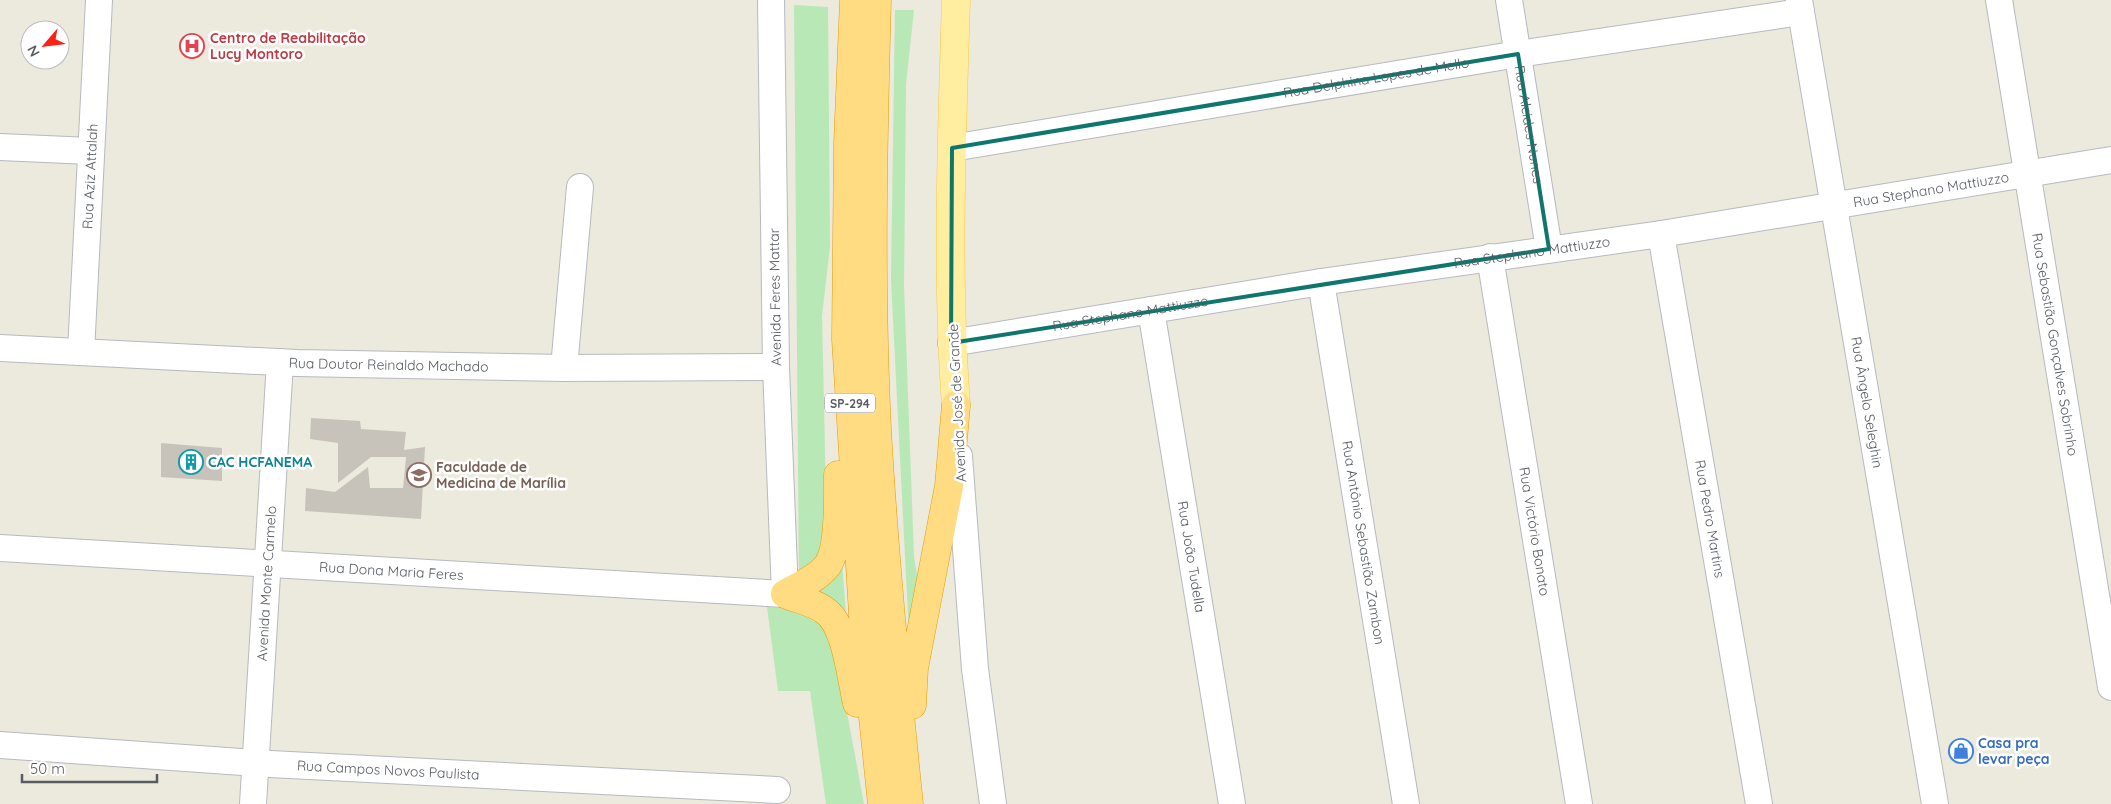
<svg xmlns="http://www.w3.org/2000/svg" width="2111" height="804" font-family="Quicksand,sans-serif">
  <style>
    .green { fill: #b7e8b6 }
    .building { fill: #c7c3ba }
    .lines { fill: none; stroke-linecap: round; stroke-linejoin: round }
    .minor-casing { stroke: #b6babf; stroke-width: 28 }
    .major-casing { stroke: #ffc644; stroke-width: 29 }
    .highway-casing { stroke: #ea9b00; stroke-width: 29 }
    .minor { stroke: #fff; stroke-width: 26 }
    .major { stroke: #ffeda0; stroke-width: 28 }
    .highway { stroke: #ffdc82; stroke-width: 28 }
    .marked { fill: none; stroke: #0f766e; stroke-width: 4; stroke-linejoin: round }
    .labels { text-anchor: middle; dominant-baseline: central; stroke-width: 5; stroke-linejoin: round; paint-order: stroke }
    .shield { fill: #fff; stroke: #898d90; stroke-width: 1 }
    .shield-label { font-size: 12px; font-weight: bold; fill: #575c61 }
    .health-label { font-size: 14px; font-weight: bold; fill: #be3a42; stroke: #fff; text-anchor: start }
    .street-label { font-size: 14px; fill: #575c61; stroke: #fff }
    .culture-label { font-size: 14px; font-weight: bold; fill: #0d838f; stroke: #fff; text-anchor: start }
    .education-label { font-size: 14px; font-weight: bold; fill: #785e54; stroke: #fff; text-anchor: start }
    .shop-label { font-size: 14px; font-weight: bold; fill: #366cbe; stroke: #fff; text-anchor: start }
  </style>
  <rect width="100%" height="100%" fill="#ece9dd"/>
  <path class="green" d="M794,5L828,7L830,246L822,316L827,540L824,552L799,577Z
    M895,10H914L906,84L904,286L914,557L919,587L909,635L891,279Z
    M841,549L847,627L814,588Z
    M767,607L790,609L823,622L835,648L864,804H826L810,691H778Z"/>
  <path class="building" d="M311,418L360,421L361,429L406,432L404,450L425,447L421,519L305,511L306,488L335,492L368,467L370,488H403L406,457H371L338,483V443L310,439Z
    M161,443L222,448V481L161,477Z"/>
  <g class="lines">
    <defs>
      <g id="minor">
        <path id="s1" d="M1509,0L1549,249"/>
        <path id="s2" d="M1799,0L1935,804"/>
        <path id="s3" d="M1999,0L2111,687"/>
        <path d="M0,147L90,151"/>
        <path id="s4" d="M952,148L1518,54L1801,12"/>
        <path id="s5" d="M1661,234L1759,804"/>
        <path id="s6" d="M1490,257L1579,804"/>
        <path id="s7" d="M1321,282L1406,804"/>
        <path id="s8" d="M1151,310L1232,804"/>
        <path id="s9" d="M951,343L1321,282L1661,234L2111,160"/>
        <path id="s10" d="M0,348L297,363L564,368L776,367"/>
        <path id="s11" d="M81,352L99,0"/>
        <path d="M564,368L580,187"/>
        <path d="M959,456L975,669L993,804"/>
        <path id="s12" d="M0,548L785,594L776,367L771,0"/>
        <path id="s13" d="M0,745L270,764L777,790"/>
        <path id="s14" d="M253,804L280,362"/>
      </g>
      <path id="major" d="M956,405C946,270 952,135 956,0"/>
      <path id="highway" d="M854,0L848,143L846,339L864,630L882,804
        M877,0C873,143 870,286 877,429C884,554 896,679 909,804
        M785,594C798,586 817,579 827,566C840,549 838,497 838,475
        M785,594C797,599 813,602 824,610C846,623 851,678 857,703
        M912,705L914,668L949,486L956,405"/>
    </defs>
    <use href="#minor" class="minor-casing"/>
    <use href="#major" class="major-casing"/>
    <use href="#highway" class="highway-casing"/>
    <use href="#minor" class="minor"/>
    <use href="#major" class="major"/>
    <use href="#highway" class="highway"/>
  </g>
  <path class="marked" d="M1518,54L1549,249L951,343L952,148Z"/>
  <defs>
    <symbol id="hospital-ring" viewBox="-11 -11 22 22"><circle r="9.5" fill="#fff" stroke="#e0444e" stroke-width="1.5"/><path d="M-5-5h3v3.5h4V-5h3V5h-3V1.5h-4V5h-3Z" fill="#e0444e"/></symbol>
    <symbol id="building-ring" viewBox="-11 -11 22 22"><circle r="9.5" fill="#fff" stroke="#0f9aa8" stroke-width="1.5"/><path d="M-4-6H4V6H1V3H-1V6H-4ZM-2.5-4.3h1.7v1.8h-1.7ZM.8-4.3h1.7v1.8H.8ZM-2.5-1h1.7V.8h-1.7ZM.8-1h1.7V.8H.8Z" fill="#0f9aa8"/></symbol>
    <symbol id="school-ring" viewBox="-11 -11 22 22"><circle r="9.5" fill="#fff" stroke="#8d6e63" stroke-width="1.5"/><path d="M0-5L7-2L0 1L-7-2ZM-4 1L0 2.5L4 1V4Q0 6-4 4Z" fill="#8d6e63"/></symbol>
    <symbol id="shop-ring" viewBox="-11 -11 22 22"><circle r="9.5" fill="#fff" stroke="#3f7fe0" stroke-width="1.5"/><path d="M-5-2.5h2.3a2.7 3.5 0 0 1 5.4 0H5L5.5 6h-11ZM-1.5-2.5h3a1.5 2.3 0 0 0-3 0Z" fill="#3f7fe0"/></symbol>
  </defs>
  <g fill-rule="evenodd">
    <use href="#hospital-ring" x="178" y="32" width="28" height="28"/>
    <use href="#building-ring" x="177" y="448" width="28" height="28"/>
    <use href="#school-ring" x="405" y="461" width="28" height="28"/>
    <use href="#shop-ring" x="1947" y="737" width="28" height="28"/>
  </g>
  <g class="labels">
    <rect class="shield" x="825" y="393.5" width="50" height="19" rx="4"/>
    <g class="shield-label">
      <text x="850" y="403">SP-294</text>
    </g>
    <g class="health-label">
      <text x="210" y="38">Centro de Reabilitação<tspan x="210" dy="16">Lucy Montoro</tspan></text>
    </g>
    <g class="street-label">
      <text stroke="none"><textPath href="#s4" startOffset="430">Rua Delphina Lopes de Mello</textPath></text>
      <text stroke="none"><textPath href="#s1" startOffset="126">Rua Alcides Nunes</textPath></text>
      <text stroke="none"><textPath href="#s11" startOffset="176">Rua Aziz Attalah</textPath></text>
      <text stroke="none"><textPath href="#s9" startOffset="992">Rua Stephano Mattiuzzo</textPath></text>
      <text stroke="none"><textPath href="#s9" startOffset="588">Rua Stephano Mattiuzzo</textPath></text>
      <text transform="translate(775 297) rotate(-91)">Avenida Feres Mattar</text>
      <text stroke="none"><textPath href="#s9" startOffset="182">Rua Stephano Mattiuzzo</textPath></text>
      <text stroke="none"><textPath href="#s3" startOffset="349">Rua Sebastião Gonçalves Sobrinho</textPath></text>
      <text stroke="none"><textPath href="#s10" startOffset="389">Rua Doutor Reinaldo Machado</textPath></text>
      <text stroke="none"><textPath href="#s2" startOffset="408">Rua Ângelo Seleghin</textPath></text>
      <text transform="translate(957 403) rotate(-93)">Avenida José de Grande</text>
      <text stroke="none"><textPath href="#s5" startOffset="289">Rua Pedro Martins</textPath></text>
      <text stroke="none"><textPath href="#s6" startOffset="278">Rua Victório Bonato</textPath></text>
      <text stroke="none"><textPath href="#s7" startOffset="264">Rua Antônio Sebastião Zambon</textPath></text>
      <text stroke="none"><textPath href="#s8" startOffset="250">Rua João Tudella</textPath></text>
      <text stroke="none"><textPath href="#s12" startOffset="392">Rua Dona Maria Feres</textPath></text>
      <text stroke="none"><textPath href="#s14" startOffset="221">Avenida Monte Carmelo</textPath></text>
      <text stroke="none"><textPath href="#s13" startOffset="389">Rua Campos Novos Paulista</textPath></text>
    </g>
    <g class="culture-label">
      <text x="208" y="462">CAC HCFANEMA</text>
    </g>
    <g class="education-label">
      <text x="436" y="467">Faculdade de<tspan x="436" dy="16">Medicina de Marília</tspan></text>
    </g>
    <g class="shop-label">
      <text x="1978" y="743">Casa pra<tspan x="1978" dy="16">levar peça</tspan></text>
    </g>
  </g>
  <g transform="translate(45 45) rotate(242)"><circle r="24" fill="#ffffff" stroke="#bcbec0"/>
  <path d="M0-4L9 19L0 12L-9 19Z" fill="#fb2114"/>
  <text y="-8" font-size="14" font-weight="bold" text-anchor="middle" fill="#575c61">N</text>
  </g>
  <path d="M22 774v8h135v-8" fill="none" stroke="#575c61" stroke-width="2.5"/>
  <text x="30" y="774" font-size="15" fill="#575c61" stroke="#ffffff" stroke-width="4" paint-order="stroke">50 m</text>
</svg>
